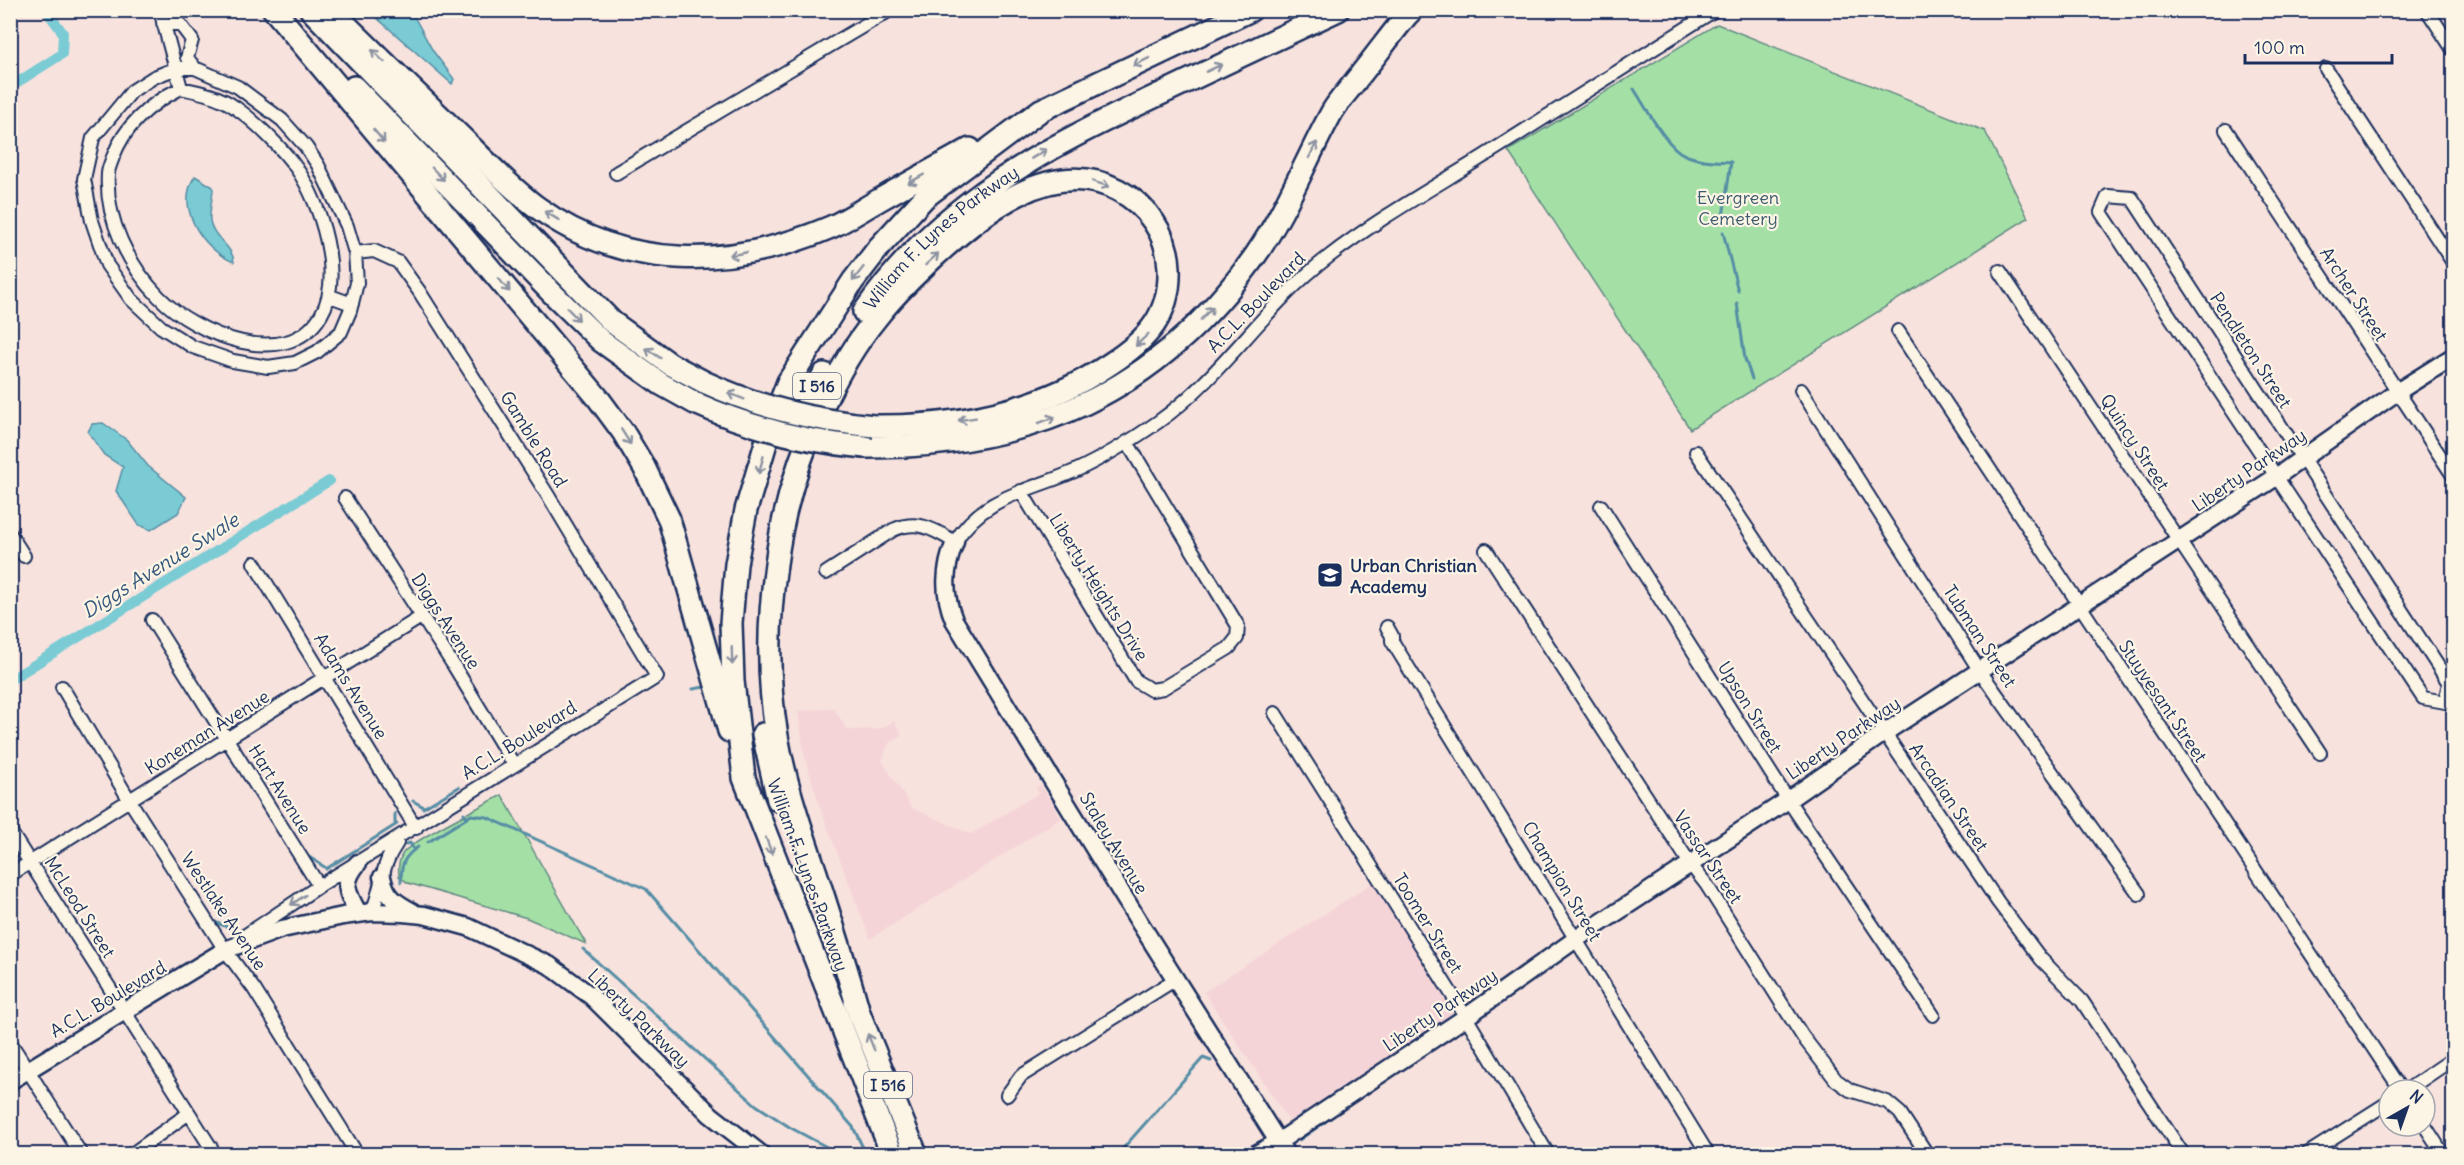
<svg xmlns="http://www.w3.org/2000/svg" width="2464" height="1165" font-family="Delius,sans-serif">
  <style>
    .built { fill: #f5d4d8 }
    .green { fill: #a4e0a6; stroke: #608882; stroke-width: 1.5 }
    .water { fill: #7acbd4; stroke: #548da5; stroke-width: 1.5 }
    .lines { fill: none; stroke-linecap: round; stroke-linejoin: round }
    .stream { stroke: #548da5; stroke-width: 3 }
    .canal { stroke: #7acbd4; stroke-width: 10 }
    .street-casing { stroke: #1b2f5e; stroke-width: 16 }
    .secondary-casing { stroke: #1b2f5e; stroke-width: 21 }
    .highway-casing { stroke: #1b2f5e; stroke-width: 26 }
    .street { stroke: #fcf5e5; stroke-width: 12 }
    .secondary { stroke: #fcf5e5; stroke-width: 16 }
    .highway { stroke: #fcf5e5; stroke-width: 21 }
    .highway-bridge-casing { stroke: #1b2f5e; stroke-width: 26; stroke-linecap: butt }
    .highway-bridge { stroke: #fcf5e5; stroke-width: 21 }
    .oneway { stroke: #8c92a2 }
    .labels { text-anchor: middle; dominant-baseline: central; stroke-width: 4.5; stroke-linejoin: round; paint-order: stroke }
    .shield { fill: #fcf5e5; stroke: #5e6a86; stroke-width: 1.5 }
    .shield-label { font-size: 16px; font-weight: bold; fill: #1b2f5e }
    .park-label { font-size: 18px; fill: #3d5b70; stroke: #fcf5e5 }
    .street-label { font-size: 18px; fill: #1b2f5e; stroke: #fcf5e5 }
    .poi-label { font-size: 18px; font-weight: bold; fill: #1b2f5e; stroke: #fcf5e5; text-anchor: start }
    .water-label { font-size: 20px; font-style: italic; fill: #33567c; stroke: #fcf5e5 }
  </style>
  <rect width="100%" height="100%" fill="#f8e2dd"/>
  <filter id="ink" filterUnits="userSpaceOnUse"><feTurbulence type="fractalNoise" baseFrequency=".0167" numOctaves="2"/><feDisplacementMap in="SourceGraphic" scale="12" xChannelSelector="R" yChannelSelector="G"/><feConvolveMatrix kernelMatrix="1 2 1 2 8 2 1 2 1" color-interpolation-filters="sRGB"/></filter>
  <g filter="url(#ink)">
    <path class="built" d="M833,708L848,730L880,729L894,721L902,735L889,743L882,761L912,808L971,834L1039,793L1036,788L1041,785L1061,818L870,939L820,807L804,754L798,711Z
      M1374,882L1453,1013L1289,1121L1204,992Z"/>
    <path class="green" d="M1717,24L1985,131L2028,218L1690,429L1508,151Z
      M502,795L586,944L527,918L408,883L399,876C398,868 398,861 403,853C412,840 484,805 502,795Z"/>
    <path class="water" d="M369,11H411L433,51L454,79L452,84Z
      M195,176L213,187C213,197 209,211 210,221C213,238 233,246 234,262C203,250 174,207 195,176Z
      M103,423L127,440L148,466L186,497L178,513L151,530L139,525L116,491L123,467L104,455L88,432L92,424Z"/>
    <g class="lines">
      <path class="stream" d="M1634,89C1646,107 1666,147 1685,155C1699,161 1716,161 1731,162L1723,217
        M1723,232L1738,291
        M1737,303L1745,359L1752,379
        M693,689L705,687
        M413,801L424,807
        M423,808L459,787
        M464,813L467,818L471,815L487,817L646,889L853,1127L866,1154
        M395,823V813
        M428,842L467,818
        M406,844L410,843L414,850
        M309,857L326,868
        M326,869L397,824
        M401,882C401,865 403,857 418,847
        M212,921L230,928
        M583,949L756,1105L791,1128L840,1154
        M1299,1140L1365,1094
        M1118,1154L1203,1058L1211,1061
        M1195,1154L1216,1147"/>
      <path class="canal" d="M10,87L62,54L63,33L46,10
        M10,680L329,481"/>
      <defs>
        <path id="street" d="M160,10L181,88
          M2427,10L2454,51
          M163,23L180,24L192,40L187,58L195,68
          M177,68H195L238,87L282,120L306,147L318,165L347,226L355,253L357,283L350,311L341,332L317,352L295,363L268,367L233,361L193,347L161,327L131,299L107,265L92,221L84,179L93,138L132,91L154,77Z
          M2326,69L2454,264
          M181,88C200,92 220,96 236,108C256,122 283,149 297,169C321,204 344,276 321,315C287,373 195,334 159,297C129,266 105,219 108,174C108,169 111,163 113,157C125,125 151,103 181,88Z
          M2226,130L2454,477
          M616,173L890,10
          M2108,196L2132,198L2449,683L2445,702L2423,698L2101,212Z
          M2000,271L2320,753
          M330,296L352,304
          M1898,331L2401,1090
          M1801,390L1980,671L2139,894
          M1696,452L1998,902L2041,959L2082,1001L2183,1154
          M1021,491L1136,681L1151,690L1163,688L1229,648L1237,638L1238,626L1127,442
          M345,498L454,666L514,765
          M1601,506L1788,800L1933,1015
          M10,534L24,556
          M1486,550L1691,865L1706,884L1803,1037L1836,1080L1850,1090L1887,1102L1900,1113L1927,1154
          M254,563L416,828
          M826,573L893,530C918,519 933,529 955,542C983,495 1031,491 1077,470C1105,457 1132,440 1158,422C1223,376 1264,306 1327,258C1376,220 1431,189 1484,156C1561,107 1638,59 1715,10
          M152,620L319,886
          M1387,627L1392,636V641L1708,1154
          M62,687L130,801L225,950L254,989L357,1154
          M1275,713L1466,1017L1548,1154
          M10,831L215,1154
          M10,875L421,617
          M372,912C383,886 380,867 397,843
          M240,939L319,886L657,677L549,497L419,291L398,262L374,251L355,253
          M10,1042L81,1154
          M2407,1090L2454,1058
          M1007,1095L1021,1076L1176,979
          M2425,1126L2443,1154
          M132,1154L189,1113
          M2307,1154L2389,1102"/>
        <path id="secondary" d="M955,542C944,569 943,593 954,620L1138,920L1286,1154
          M358,863C341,883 347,893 359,914
          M382,877C386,897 396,903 413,912
          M10,1081L225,950L282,929L343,916L372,912L403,913L424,915L468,927L549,965L591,996L711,1115L761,1154
          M1256,1154L1278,1142L1466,1017L1576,939L1788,800L1884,733L2276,477L2397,392L2454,356"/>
        <g id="highway">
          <path d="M274,10L598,398L623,432L644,467L669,519L729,731"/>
          <path d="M311,10L612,322L670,364L704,382"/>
          <path d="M331,10C372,51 414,91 455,131C481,156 508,186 538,208C627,272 733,269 831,227C847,220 863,209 879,200C909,183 939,166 970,149"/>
          <path d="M354,87L550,291L601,341L661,384L695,403"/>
          <path id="s1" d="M864,312C940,201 1050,145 1169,90C1225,63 1281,37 1338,10"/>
          <path d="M797,432L808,402L824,374"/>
          <path d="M865,447C1031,448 1157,393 1255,256C1286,212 1306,159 1332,112C1339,100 1349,90 1357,79C1374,58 1390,36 1407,15L1412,10"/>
          <path d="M763,734L778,800"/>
          <path d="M855,1003L916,1154"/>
          <path d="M860,1016C847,968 831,920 816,873C801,828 785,783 777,736C767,679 768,621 776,564C783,509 799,456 823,406C837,375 855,344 877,317C894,295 914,276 934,257C981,214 1051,155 1118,190C1147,205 1168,235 1169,268C1171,315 1147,340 1110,364C1040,411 957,427 874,426"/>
          <path d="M892,1154L744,778L733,681L731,623L736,564L746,510L771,426L788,382L853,281L880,246L925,197L1041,110L1251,10"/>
        </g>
      </defs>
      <use href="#street" class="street-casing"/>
      <use href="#secondary" class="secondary-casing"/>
      <use href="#highway" class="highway-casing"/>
      <use href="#street" class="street"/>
      <use href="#secondary" class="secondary"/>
      <use href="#highway" class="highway"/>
      <defs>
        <path id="highway-bridge" d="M704,382C761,408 812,420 874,426
          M695,403C751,428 805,442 865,447"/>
      </defs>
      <use href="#highway-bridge" class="highway-bridge-casing"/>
      <use href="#highway-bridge" class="highway-bridge"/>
    </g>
    <defs><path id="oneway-shaft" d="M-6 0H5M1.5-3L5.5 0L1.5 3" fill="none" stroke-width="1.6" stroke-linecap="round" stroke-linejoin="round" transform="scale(1.5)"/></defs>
    <g class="oneway">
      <use href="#oneway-shaft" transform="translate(378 56) rotate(-136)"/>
      <use href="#oneway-shaft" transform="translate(1141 62) rotate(154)"/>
      <use href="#oneway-shaft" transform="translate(1214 68) rotate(-25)"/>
      <use href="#oneway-shaft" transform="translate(379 136) rotate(50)"/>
      <use href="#oneway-shaft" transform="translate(1313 150) rotate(-63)"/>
      <use href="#oneway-shaft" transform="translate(1039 154) rotate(-31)"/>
      <use href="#oneway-shaft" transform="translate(438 174) rotate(46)"/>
      <use href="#oneway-shaft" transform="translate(916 179) rotate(151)"/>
      <use href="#oneway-shaft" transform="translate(1101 184) rotate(17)"/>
      <use href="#oneway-shaft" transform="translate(552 216) rotate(-149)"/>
      <use href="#oneway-shaft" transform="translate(738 254) rotate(169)"/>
      <use href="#oneway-shaft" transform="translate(932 259) rotate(-43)"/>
      <use href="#oneway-shaft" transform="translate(858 274) rotate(128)"/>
      <use href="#oneway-shaft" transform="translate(504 285) rotate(50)"/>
      <use href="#oneway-shaft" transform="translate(1207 313) rotate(-47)"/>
      <use href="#oneway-shaft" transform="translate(573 314) rotate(45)"/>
      <use href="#oneway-shaft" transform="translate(1142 340) rotate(136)"/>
      <use href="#oneway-shaft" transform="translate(653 353) rotate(-146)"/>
      <use href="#oneway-shaft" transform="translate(736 396) rotate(-158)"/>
      <use href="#oneway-shaft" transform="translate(967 419) rotate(171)"/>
      <use href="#oneway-shaft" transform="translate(1047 420) rotate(-21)"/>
      <use href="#oneway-shaft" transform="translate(626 437) rotate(58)"/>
      <use href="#oneway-shaft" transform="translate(761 465) rotate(106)"/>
      <use href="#oneway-shaft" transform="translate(732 656) rotate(88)"/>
      <use href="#oneway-shaft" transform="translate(769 846) rotate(69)"/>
      <use href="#oneway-shaft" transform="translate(298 900) rotate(146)"/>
      <use href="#oneway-shaft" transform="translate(871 1042) rotate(-112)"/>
    </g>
  </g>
  <defs>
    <symbol id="school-square" viewBox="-11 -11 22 22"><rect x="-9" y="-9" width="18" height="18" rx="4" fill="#1b2f5e" stroke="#fcf5e5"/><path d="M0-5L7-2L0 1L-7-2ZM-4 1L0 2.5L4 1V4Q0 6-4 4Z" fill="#fff"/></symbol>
  </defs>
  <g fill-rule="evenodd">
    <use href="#school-square" x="1315" y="560" width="30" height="30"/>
  </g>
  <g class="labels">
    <g class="shield">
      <rect x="793" y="373" width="48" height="26" rx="4.5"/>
      <rect x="864" y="1072" width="48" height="26" rx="4.5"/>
    </g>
    <g class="shield-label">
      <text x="817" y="386">I 516</text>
      <text x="888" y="1085">I 516</text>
    </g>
    <g class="park-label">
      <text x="1738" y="197">Evergreen<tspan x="1738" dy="21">Cemetery</tspan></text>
    </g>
    <g class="street-label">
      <text stroke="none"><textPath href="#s1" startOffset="108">William F. Lynes Parkway</textPath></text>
      <text transform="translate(2354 294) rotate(57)">Archer Street</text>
      <text transform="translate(1256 302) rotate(-46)">A.C.L. Boulevard</text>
      <text transform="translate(2251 350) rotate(57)">Pendleton Street</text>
      <text transform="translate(534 439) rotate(58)">Gamble Road</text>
      <text transform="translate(2135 442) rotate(57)">Quincy Street</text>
      <text transform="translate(2249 470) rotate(-34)">Liberty Parkway</text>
      <text transform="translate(1099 587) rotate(58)">Liberty Heights Drive</text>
      <text transform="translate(446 621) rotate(57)">Diggs Avenue</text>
      <text transform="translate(1980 636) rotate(57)">Tubman Street</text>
      <text transform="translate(351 686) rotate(58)">Adams Avenue</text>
      <text transform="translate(2163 701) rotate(56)">Stuyvesant Street</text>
      <text transform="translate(1750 707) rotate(58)">Upson Street</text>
      <text transform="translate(207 732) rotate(-32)">Koneman Avenue</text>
      <text transform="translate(1843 738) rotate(-34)">Liberty Parkway</text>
      <text transform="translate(519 740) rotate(-32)">A.C.L. Boulevard</text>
      <text transform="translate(280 789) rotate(58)">Hart Avenue</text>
      <text transform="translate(1949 797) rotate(56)">Arcadian Street</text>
      <text transform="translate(1114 843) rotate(59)">Staley Avenue</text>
      <text transform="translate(1708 857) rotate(56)">Vassar Street</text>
      <text transform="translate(808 875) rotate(70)">William F. Lynes Parkway</text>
      <text transform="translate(1562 881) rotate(59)">Champion Street</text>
      <text transform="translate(80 907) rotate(58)">McLeod Street</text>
      <text transform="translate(224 911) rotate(56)">Westlake Avenue</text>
      <text transform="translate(1428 923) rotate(58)">Toomer Street</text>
      <text transform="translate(108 999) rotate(-31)">A.C.L. Boulevard</text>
      <text transform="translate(1440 1010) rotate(-34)">Liberty Parkway</text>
      <text transform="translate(639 1018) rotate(44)">Liberty Parkway</text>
    </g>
    <g class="poi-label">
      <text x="1350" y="565">Urban Christian<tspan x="1350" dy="21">Academy</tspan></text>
    </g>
    <g class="water-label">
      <text transform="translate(160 565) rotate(-32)">Diggs Avenue Swale</text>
    </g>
  </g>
  <rect width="2464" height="1165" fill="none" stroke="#fcf5e5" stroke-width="36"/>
  <rect x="18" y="18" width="2428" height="1129" fill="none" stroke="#1b2f5e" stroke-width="2" filter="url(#ink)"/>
  <g transform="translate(2407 1108) rotate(40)"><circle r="28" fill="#fcf5e5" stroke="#a2a6af" stroke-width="1.5"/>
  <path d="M0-4.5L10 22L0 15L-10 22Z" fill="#1b2f5e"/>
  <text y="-9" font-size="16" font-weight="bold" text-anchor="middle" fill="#1b2f5e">N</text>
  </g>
  <path d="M2245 54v9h147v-9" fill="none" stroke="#1b2f5e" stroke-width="3"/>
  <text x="2254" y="54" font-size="18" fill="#1b2f5e" stroke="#fcf5e5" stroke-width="4.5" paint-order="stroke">100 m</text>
</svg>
